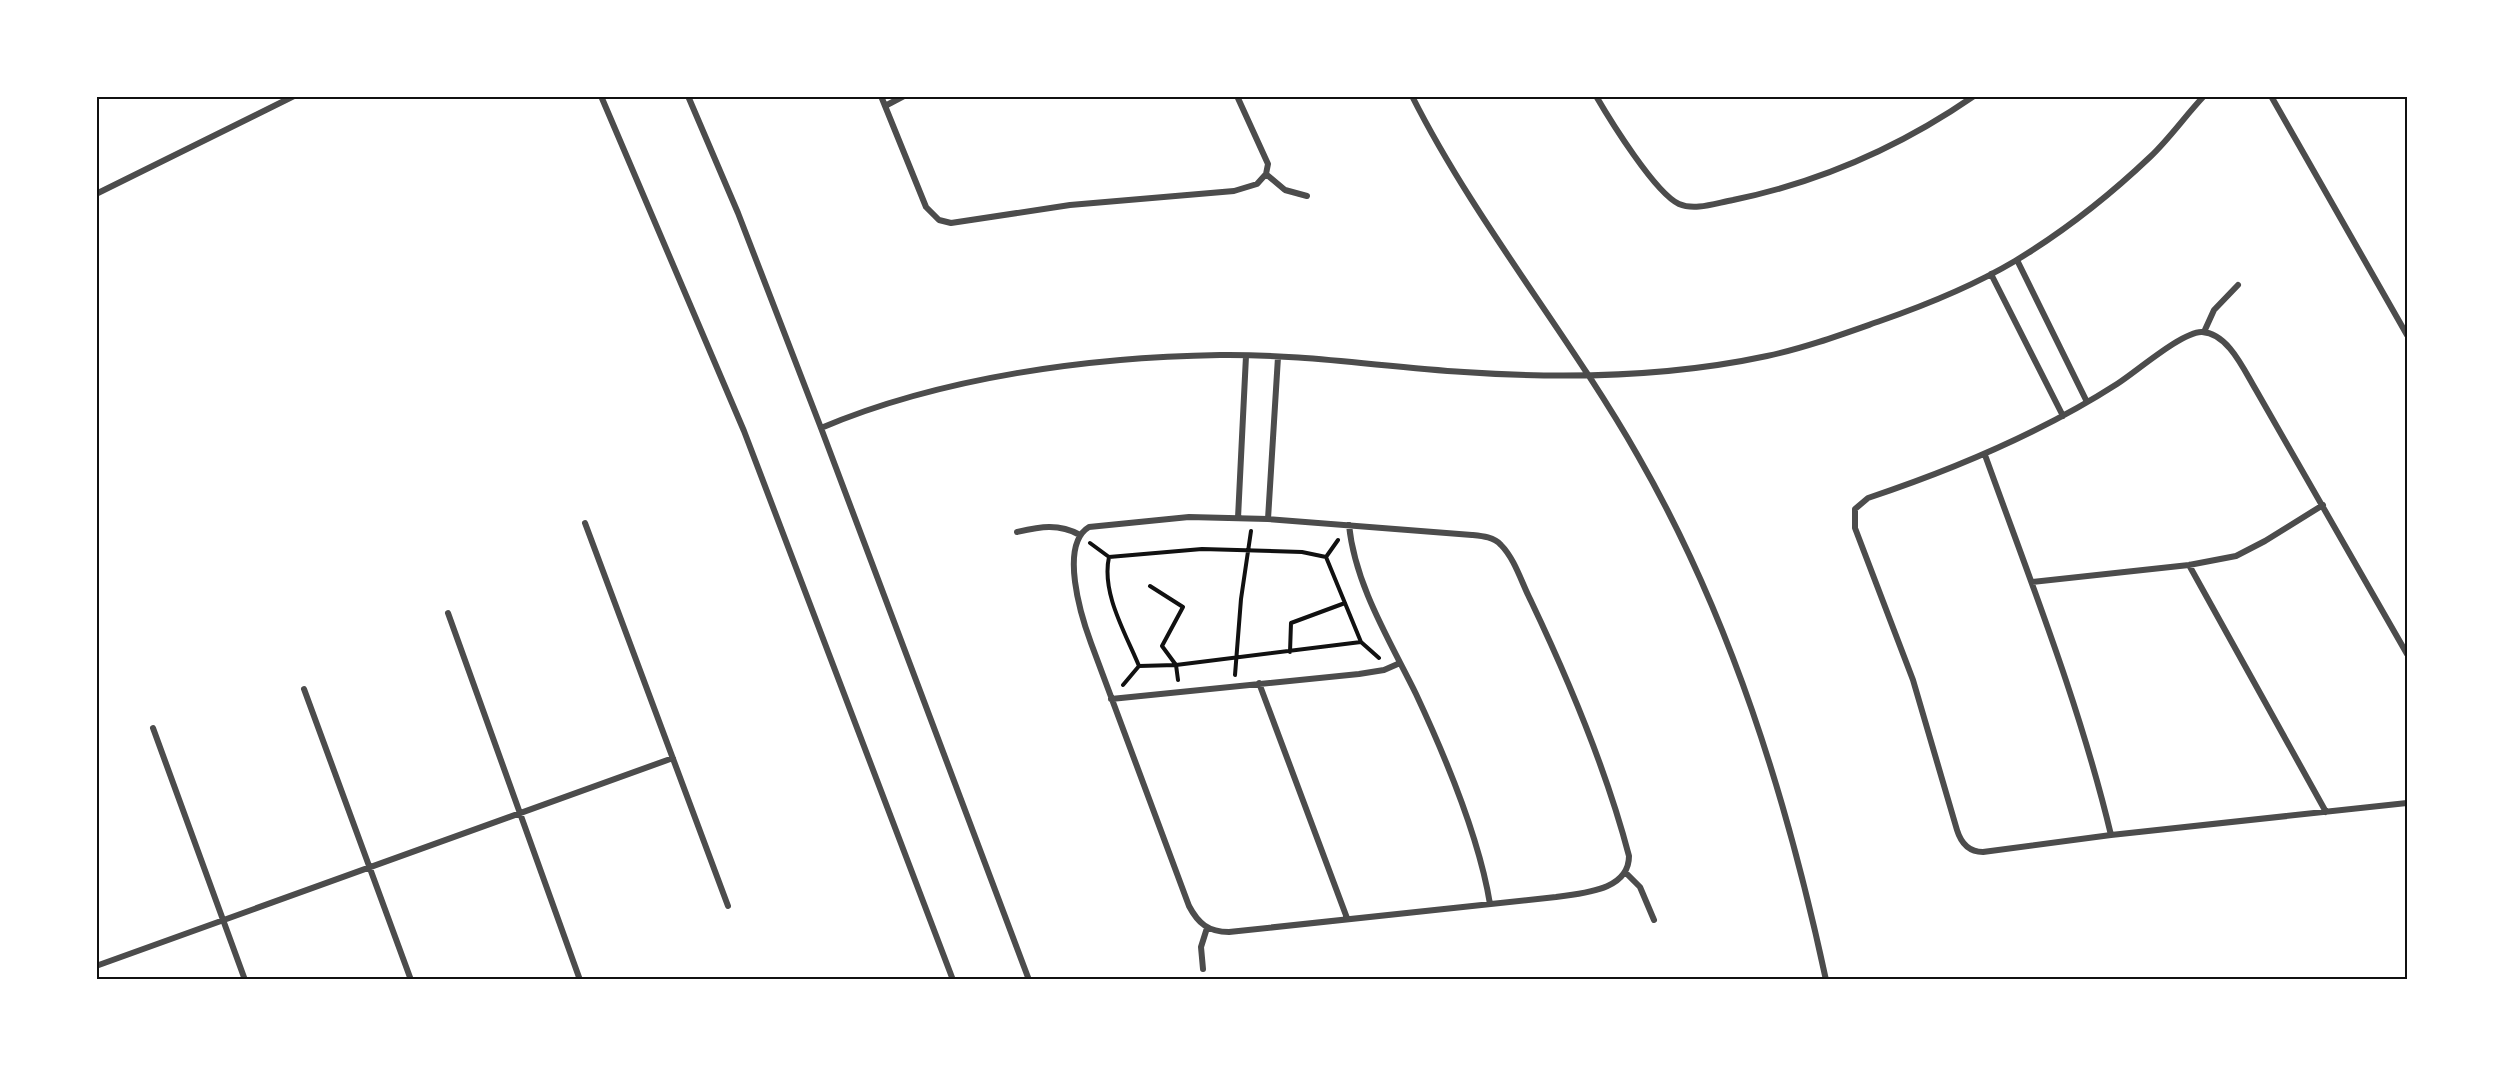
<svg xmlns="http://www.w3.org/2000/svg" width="2503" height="1076" font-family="Commissioner,sans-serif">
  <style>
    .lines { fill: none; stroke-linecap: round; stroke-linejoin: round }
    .path { stroke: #111; stroke-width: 4 }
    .minor { stroke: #4c4c4c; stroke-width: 6 }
    .neatline { fill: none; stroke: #111; stroke-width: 2 }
  </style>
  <rect width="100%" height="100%" fill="#fff"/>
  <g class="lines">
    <path class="path" d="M1338,540L1326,557L1361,642L1379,658
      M1090,543L1109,557L1202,549L1302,552L1326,557
      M1109,557C1101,593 1126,634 1139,666
      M1150,586L1183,607L1162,646L1176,665L1178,680
      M1290,652L1291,623L1345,603
      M1235,675L1241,599L1251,531
      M1123,685L1139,666L1176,665L1361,642"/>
    <path class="minor" d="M601,96L744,431L953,980
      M688,96L738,213L821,428L1029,980
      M881,96L926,207L939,220L951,223L1070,205L1234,191L1257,184L1266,174L1268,164L1237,96
      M1412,96C1476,223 1568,333 1638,456C1731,618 1787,799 1826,980
      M1596,96C1610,120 1655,193 1679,204C1695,211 1716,203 1733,200C1821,182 1900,147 1974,96
      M2271,96L2407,335
      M885,106L904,96
      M1266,174L1285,190L1307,196
      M96,194L294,96
      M2017,260L2087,402
      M1991,274L2063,416
      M2204,332L2214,310L2238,285
      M821,428C941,377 1090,357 1220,355C1302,354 1383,367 1464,372C1564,379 1669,377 1767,356C1805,348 1843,334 1880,321C1926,305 1973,286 2015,261C2063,232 2110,195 2150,157C2170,138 2185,116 2204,96
      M1985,455C2030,580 2080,705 2111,835
      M1189,517L1268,519L1472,535C1482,536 1494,537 1501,545C1515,559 1522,584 1531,601C1570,683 1606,768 1629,856C1629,891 1582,893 1556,897L1229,932C1208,932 1198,923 1189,906L1091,643C1081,616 1059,545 1089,527Z
      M1238,518L1246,356
      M1268,519L1278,357
      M585,523L728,906
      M1349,525C1355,585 1390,641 1416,694C1445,756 1479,836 1490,904
      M1017,532C1040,527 1058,523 1080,535
      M2189,565L2326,812
      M2032,582L2189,565L2236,556L2265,541L2323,505
      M448,613L580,980
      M2407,654L2256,390C2244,370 2228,333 2202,332C2183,331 2136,372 2117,384C2039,434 1955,469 1868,498L1855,509V528L1913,680L1957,830C1961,843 1969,852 1983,852L2111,835L2407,803
      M1259,683L1347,918
      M304,689L411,980
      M1111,699L1359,674L1384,670L1400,663
      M153,728L245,980
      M1625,872L1640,887L1654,920
      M96,966L673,758
      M1203,969L1201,947L1207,928"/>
  </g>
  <rect width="2503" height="1076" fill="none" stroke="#ffffff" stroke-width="195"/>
  <rect x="98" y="98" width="2308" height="880" class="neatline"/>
</svg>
